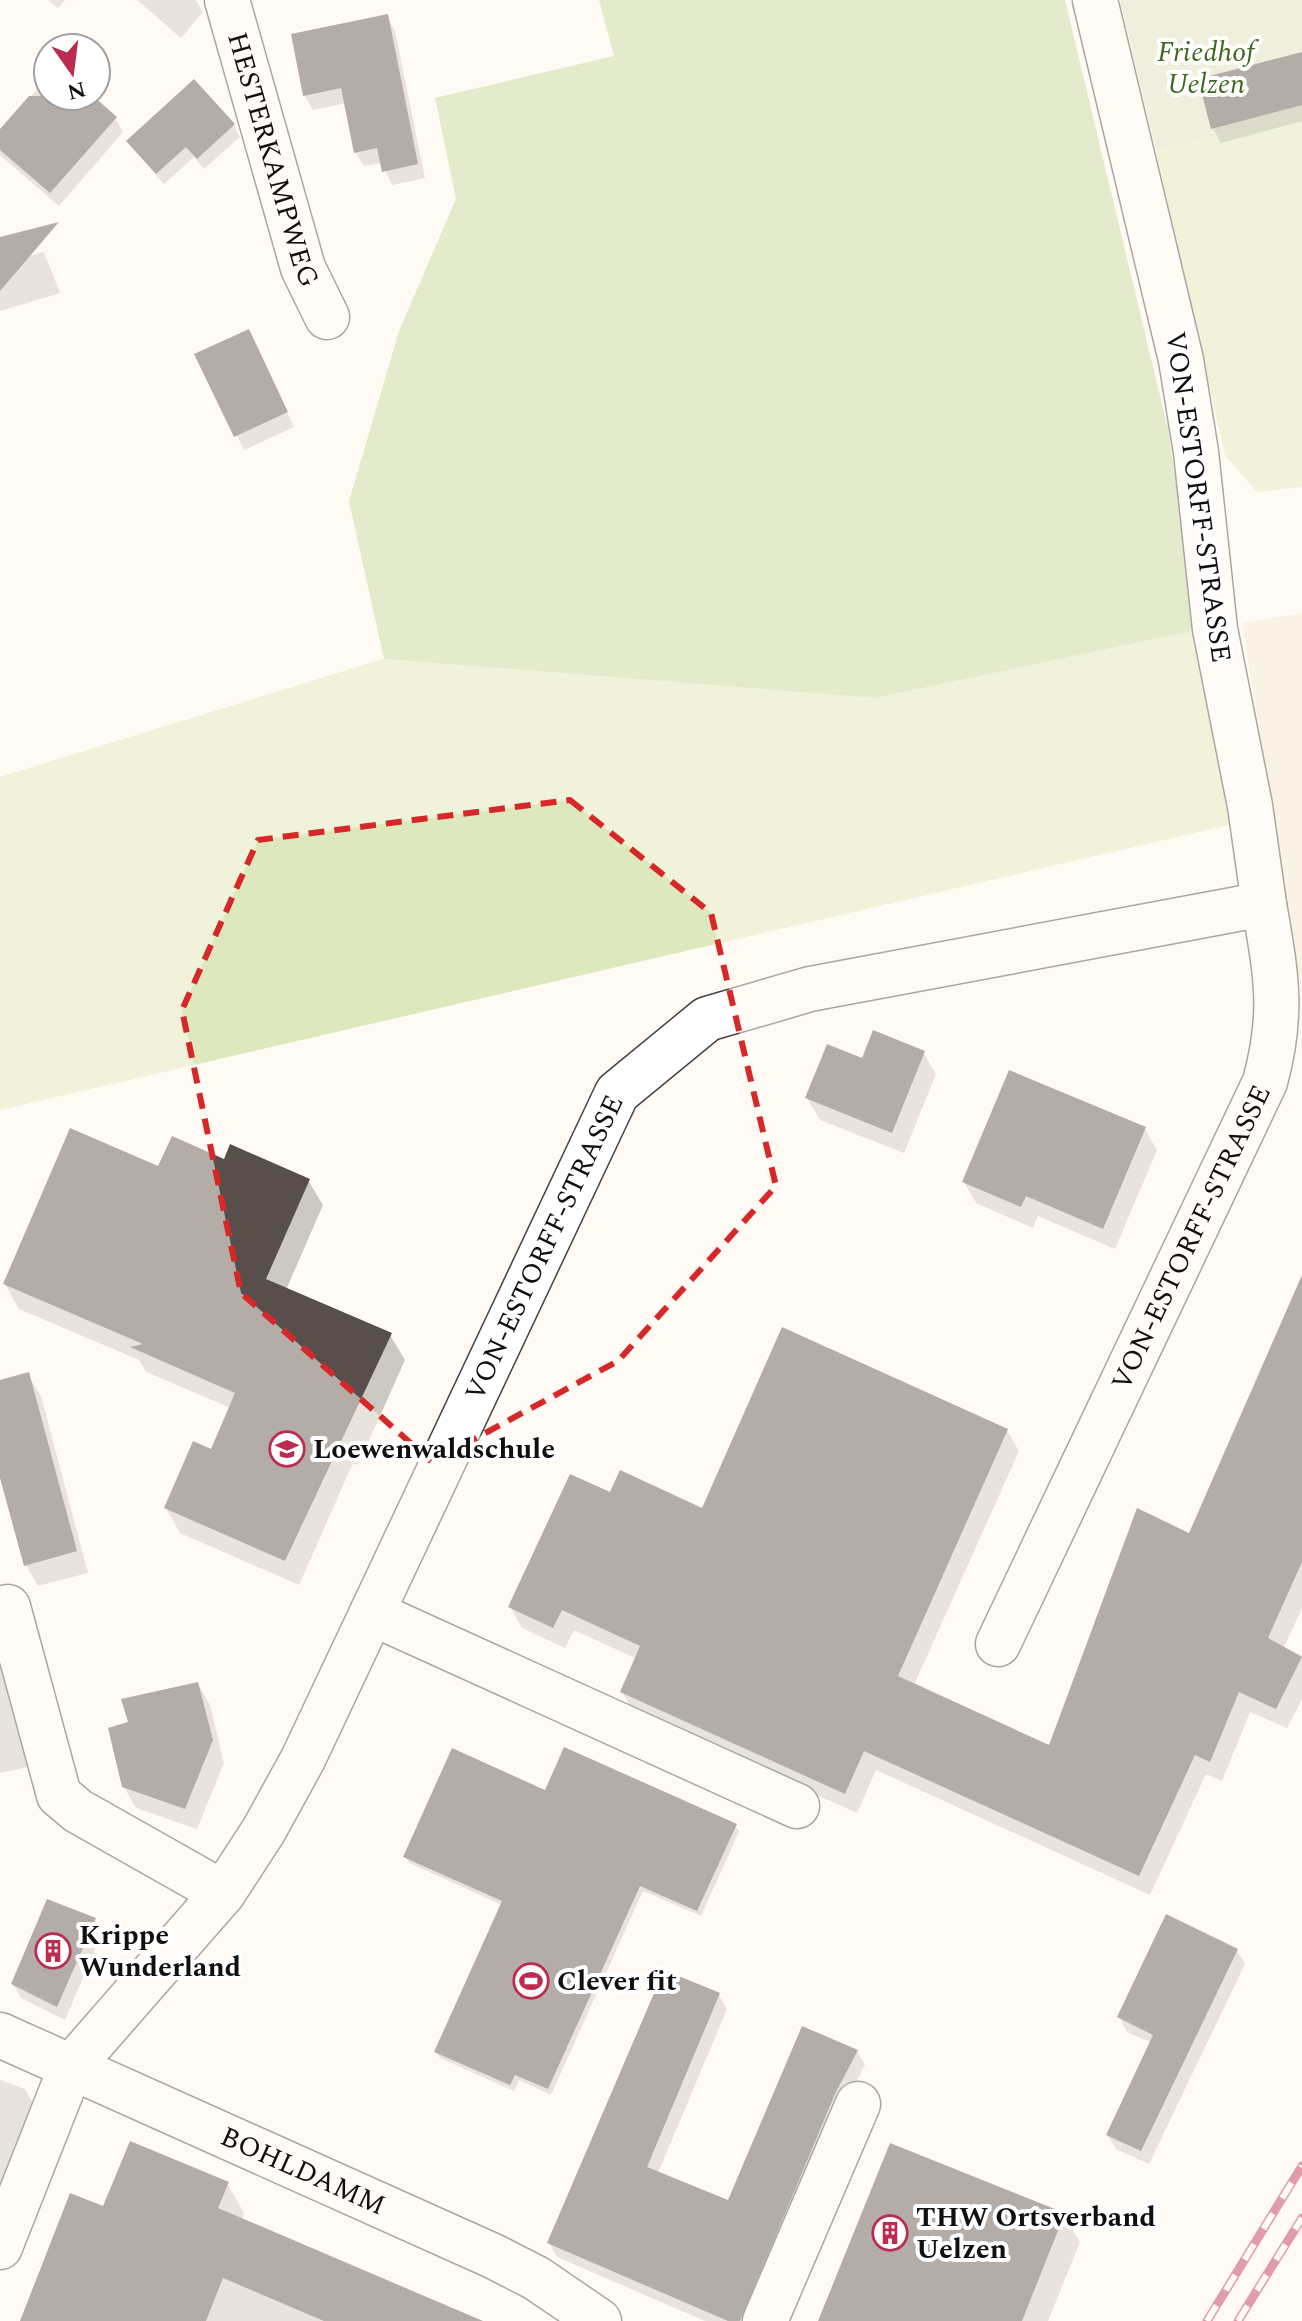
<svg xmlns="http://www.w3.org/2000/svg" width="1302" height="2321" font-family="Spectral,serif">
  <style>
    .farmland { fill: #f4ebd4 }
    .green { fill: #dde9bd }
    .forest { fill: #c4d99d }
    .cemetery { fill: #dee1c4 }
    .shadow { fill: #0003 }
    .building { fill: #584f4d }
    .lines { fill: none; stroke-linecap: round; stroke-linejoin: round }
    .minor-casing { stroke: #434343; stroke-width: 47 }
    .minor { stroke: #fff; stroke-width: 44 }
    .rail-casing { stroke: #bc2c51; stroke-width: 9 }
    .rail { stroke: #fff; stroke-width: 6; stroke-dasharray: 18; stroke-linecap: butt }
    .marked { fill: none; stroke: #d62828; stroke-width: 6; stroke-dasharray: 16 10; stroke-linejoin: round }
    .labels { text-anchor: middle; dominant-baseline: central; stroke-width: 8; stroke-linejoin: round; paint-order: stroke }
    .park-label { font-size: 28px; font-style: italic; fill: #3e6721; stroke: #fff }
    .street-label { font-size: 28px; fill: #101010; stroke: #fff }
    .poi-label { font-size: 28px; font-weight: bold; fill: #101010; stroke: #fff; text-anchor: start }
  </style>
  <rect width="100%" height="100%" fill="#fffaf3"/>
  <path class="farmland" d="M1302,613V996L1242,623Z"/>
  <path class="green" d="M1302,114V487L1257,492L1225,455L1156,151Z
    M1198,630L1233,824L0,1110V777L383,659L875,698Z"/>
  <path class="forest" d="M599,0H1065L1168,429L1198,630L875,698L384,659L349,501L399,331L456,199L435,98L614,56Z"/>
  <path class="cemetery" d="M1120,0H1302V114L1156,151Z"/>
  <path class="shadow" d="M48,0H65L58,8Z
    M137,0H196L203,12L181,38Z
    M387,17L395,31L425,178L392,185L382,163L364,166L355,152L346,103L313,110L305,96L293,36Z
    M1302,64V121L1221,143L1213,128Z
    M48,83V96H90L115,118L123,132L59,206L0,155V132L40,86L43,89Z
    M234,125L240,137L204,169L194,157L164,184L128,142Z
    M44,252L60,293L0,311V264Z
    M257,346L294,427L244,450L197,355Z
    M923,1052L936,1074L904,1153L820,1120L807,1098L863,1060Z
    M1145,1129L1157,1150L1115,1249L1038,1216L1033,1228L976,1203L964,1182Z
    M225,1161L308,1180L323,1205L286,1290L390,1335L405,1360L358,1465L353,1463L299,1585L180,1533L166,1508L212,1451L231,1408L146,1372L139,1360L19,1309L5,1284L159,1169Z
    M1302,1336V1608L1284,1647L1302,1656V1699L1287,1728L1250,1712L1222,1781L1206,1774L1150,1895L876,1770L857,1813L634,1713L622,1692L637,1659L574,1630L565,1648L522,1628L510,1607L611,1494L703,1510L1007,1431L1019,1451L914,1685L1050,1747L1190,1536Z
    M28,1375L41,1396L88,1573L38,1586L26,1565L0,1471V1382Z
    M0,1663L28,1767L0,1773Z
    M198,1684L210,1705L224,1763L197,1829L136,1808L124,1787L130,1723Z
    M546,1792L735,1826L739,1832L701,1916L643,1891L551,2095L519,2080L514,2091L440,2058L436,2052L502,1905L409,1863L406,1856Z
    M94,1919L102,1933L65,2020L21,1998L13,1984Z
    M1237,1950L1245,1964L1149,2164L1116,2149L1108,2135L1152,2043L1127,2032L1119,2017Z
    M719,1995L727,2009L658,2173L729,2203L857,2051L865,2065L842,2109L751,2321H705L557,2257L549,2243Z
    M0,2080L25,2089L33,2103L0,2188Z
    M227,2183L244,2213L242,2220L467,2321H23L104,2209Z
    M1064,2215L1080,2242L1048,2321H824Z"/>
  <path class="building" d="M388,14L418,164L382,172L377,148L354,153L341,88L303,96L291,34Z
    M1302,52V105L1211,129L1198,79Z
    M194,79L235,124L197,159L186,147L156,174L126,141Z
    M29,96H93L117,117L50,193L0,150V129Z
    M59,222L0,291V237Z
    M249,329L288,412L234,437L194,354Z
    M873,1030L925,1051L892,1133L805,1098L827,1044L862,1058Z
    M1009,1070L1146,1127L1103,1229L1026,1196L1021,1207L962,1182Z
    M70,1128L158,1166L172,1136L224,1159L230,1144L310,1179L266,1279L392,1333L285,1561L164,1508L193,1441L211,1449L235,1393L130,1347L143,1344L3,1284Z
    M1302,1275V1562L1268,1638L1302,1657L1276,1709L1239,1692L1210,1762L1195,1755L1139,1876L864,1751L845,1794L620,1692L640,1646L562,1610L553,1628L508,1607L570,1474L610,1492L620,1470L702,1508L782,1327L1008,1429L898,1676L1049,1745L1137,1508L1189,1533Z
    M29,1372L77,1551L24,1566L0,1478V1380Z
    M198,1682L213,1740L185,1809L122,1787L108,1728L128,1722L121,1699Z
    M564,1747L737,1824L697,1911L640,1886L548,2089L515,2075L510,2085L434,2052L502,1901L403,1857L452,1748L545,1790Z
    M47,1899L96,1918L57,2007L11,1984Z
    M1166,1914L1238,1949L1141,2151L1106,2135L1153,2035L1117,2017Z
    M664,1970L720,1993L647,2167L728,2200L802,2026L858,2050L835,2094L740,2321H728L547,2243Z
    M130,2141L229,2182L218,2208L483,2321H324L223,2278L206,2321H20L70,2193L103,2206Z
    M890,2143L1065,2213L1022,2321H818Z"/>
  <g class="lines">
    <defs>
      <g id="minor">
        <path id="s1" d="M227,0L303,268L327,317"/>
        <path d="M8,1607L59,1795L78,1811L223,1893"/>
        <path d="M372,1613L797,1806"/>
        <path id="s2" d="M998,1644L1265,1082C1284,1012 1276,974 1264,904"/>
        <path id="s3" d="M0,2035L493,2256L536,2278L599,2321"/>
        <path id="s4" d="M0,2247L71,2067L223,1893L264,1830L303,1759L617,1093L707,1019L810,989L1264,904L1250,806L1215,629L1196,452L1181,360L1095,0"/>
        <path d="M765,2321L858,2104"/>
      </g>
    </defs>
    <use href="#minor" class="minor-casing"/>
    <use href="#minor" class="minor"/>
    <defs>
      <path id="rail" d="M1207,2321L1302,2166
        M1238,2321L1302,2218"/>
    </defs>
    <use href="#rail" class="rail-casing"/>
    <use href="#rail" class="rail"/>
  </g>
  <path d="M0 0H1302V2321H0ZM570,800L711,913L776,1186L618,1361L432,1462L241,1293L182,1010L258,840Z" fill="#fffaf3" fill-opacity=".55" fill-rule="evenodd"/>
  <path class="marked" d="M570,800L711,913L776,1186L618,1361L432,1462L241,1293L182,1010L258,840Z"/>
  <defs>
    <symbol id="school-ring" viewBox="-11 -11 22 22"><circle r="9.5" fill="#fff" stroke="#bc2c51" stroke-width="1.5"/><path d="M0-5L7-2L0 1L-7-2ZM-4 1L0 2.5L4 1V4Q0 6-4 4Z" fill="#bc2c51"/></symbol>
    <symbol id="building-ring" viewBox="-11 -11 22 22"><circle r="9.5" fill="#fff" stroke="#bc2c51" stroke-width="1.5"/><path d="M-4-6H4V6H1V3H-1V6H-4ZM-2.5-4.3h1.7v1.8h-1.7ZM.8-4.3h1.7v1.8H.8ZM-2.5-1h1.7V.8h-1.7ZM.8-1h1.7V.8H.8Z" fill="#bc2c51"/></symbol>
    <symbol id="stadium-ring" viewBox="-11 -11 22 22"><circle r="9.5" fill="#fff" stroke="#bc2c51" stroke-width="1.5"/><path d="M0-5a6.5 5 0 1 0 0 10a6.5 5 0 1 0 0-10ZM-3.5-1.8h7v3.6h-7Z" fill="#bc2c51"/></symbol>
  </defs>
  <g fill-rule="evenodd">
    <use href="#school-ring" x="267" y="1429" width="40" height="40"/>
    <use href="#building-ring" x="33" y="1931" width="40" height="40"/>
    <use href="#stadium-ring" x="511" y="1961" width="40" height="40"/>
    <use href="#building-ring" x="870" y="2213" width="40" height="40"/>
  </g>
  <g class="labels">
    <g class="park-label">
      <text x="1206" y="52">Friedhof<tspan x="1206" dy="32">Uelzen</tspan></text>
    </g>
    <g class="street-label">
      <text stroke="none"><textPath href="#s1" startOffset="166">HESTERKAMPWEG</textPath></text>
      <text transform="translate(1198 497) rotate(82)">VON-ESTORFF-STRASSE</text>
      <text stroke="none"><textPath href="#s2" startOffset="450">VON-ESTORFF-STRASSE</textPath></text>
      <text stroke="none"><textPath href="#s4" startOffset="1146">VON-ESTORFF-STRASSE</textPath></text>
      <text stroke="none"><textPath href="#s3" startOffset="332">BOHLDAMM</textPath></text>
    </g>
    <g class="poi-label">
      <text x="313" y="1449">Loewenwaldschule</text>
      <text x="79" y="1935">Krippe<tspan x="79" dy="32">Wunderland</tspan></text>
      <text x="557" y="1981">Clever fit</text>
      <text x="916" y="2217">THW Ortsverband<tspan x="916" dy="32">Uelzen</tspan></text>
    </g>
  </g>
  <g transform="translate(72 72) rotate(166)"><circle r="38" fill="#ffffff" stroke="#9f9f9f" stroke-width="2"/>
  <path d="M0-6L14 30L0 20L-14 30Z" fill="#bc2c51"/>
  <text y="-12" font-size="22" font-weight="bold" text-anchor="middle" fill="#101010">N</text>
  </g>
</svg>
